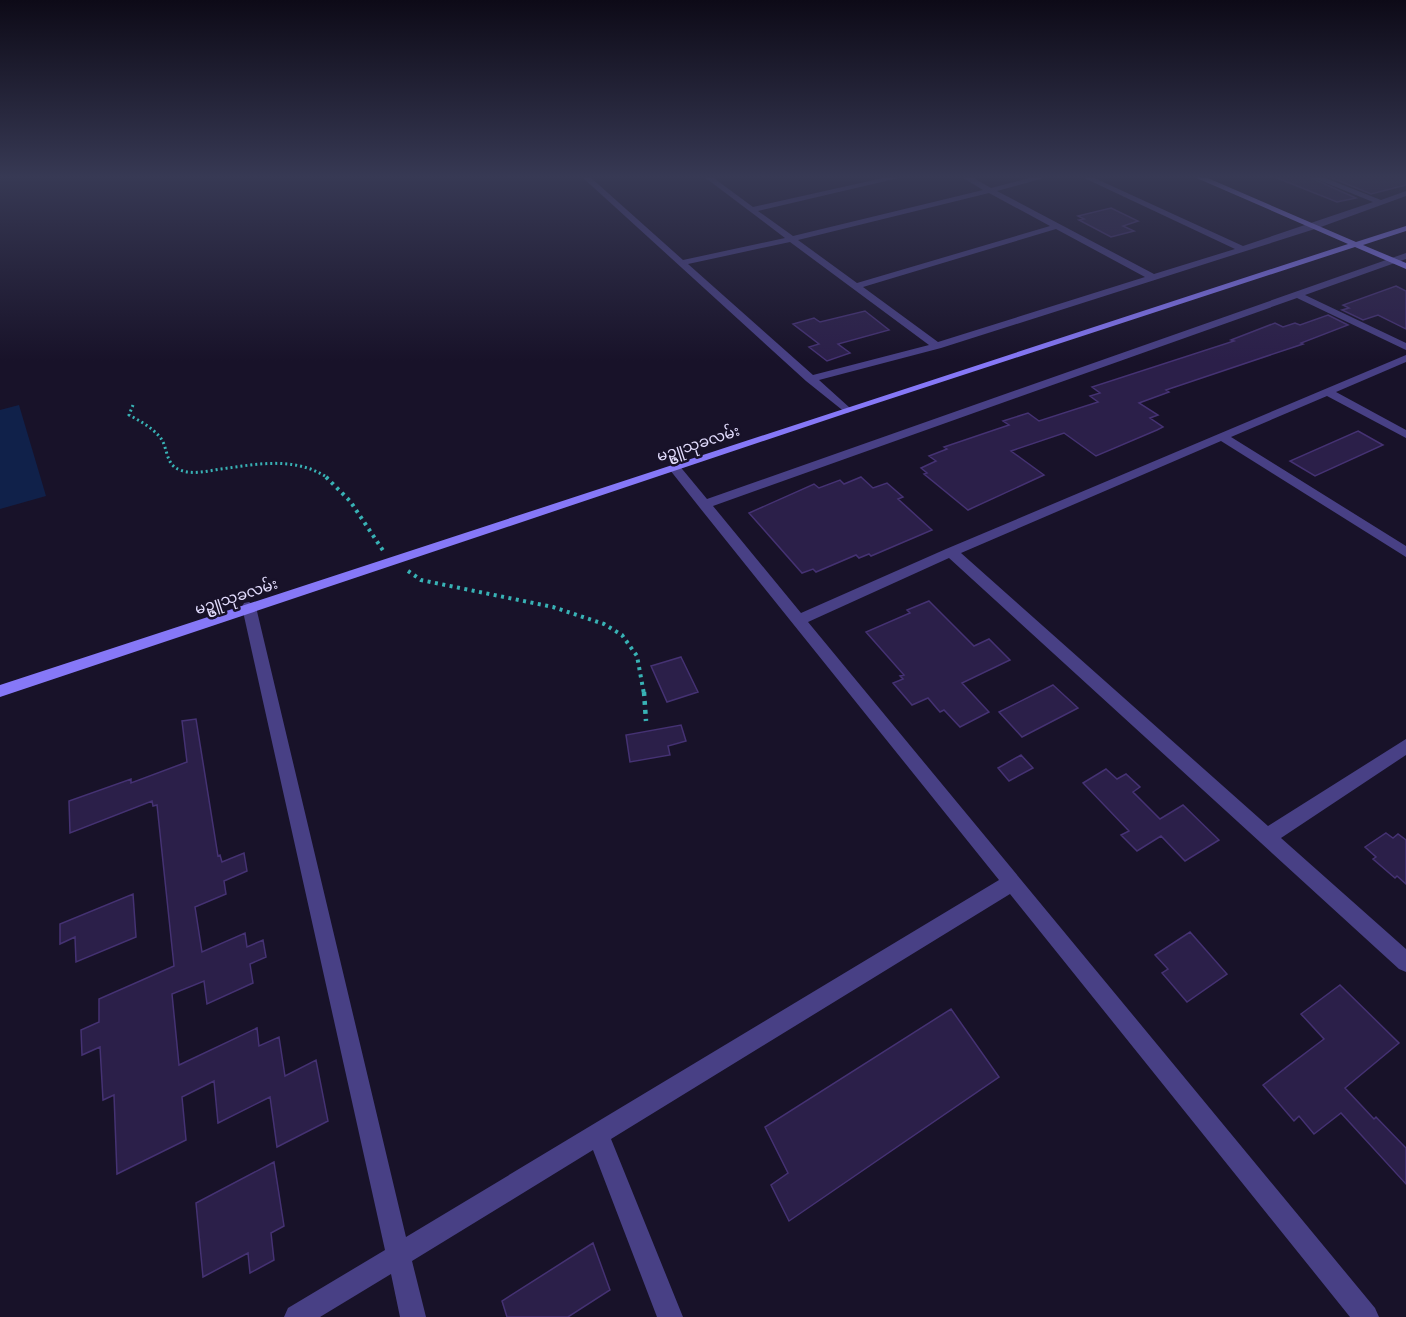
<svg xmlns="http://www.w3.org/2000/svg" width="1406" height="1317" font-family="'PT Sans Narrow','Noto Sans Myanmar',sans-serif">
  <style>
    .water { fill: #10214a }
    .building { fill: #2b1f49; stroke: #453273; stroke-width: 1.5 }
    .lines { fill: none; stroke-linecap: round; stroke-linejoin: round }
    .path-far2 { stroke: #38b2b5; stroke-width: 3; stroke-dasharray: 2 3; stroke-linecap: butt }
    .path-far1 { stroke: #38b2b5; stroke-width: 4; stroke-dasharray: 3 4.5; stroke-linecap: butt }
    .path { stroke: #38b2b5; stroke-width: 4.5; stroke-dasharray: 4 5; stroke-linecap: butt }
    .street { fill: #484085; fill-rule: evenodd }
    .secondary { fill: #8678f7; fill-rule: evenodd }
    .labels { text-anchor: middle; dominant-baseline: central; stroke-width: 5; stroke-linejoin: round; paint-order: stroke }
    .far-street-label { font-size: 15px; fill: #e2dcfd; stroke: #181229 }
  </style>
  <rect width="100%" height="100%" fill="#181229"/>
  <path class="water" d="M19,405L46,496L0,509V410Z"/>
  <path class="building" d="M1272,176H1307L1356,198L1337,202Z
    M1327,176H1406V185L1371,194Z
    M1111,208L1138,221L1123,226L1134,231L1111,237L1079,220L1084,219L1078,216Z
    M1396,286L1406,291V329L1378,315L1363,320L1342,310L1349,308L1343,305Z
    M865,311L889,330L838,344L850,353L827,361L809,347L819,344L793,324L814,318L820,322Z
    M1328,315L1348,325L1301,343L1303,344L1166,390L1169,392L1139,403L1158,415L1150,418L1163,427L1157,430L1096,456L1064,433L1011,451L1044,475L968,510L924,474L927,473L921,468L936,461L929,456L947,449L944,447L1009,425L1003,421L1028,413L1039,421L1098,402L1090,396L1100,393L1092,387L1234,341L1231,340L1275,323L1283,327L1295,323L1300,325Z
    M1358,431L1383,445L1315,476L1290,461Z
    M861,477L873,488L887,483L903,497L898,499L932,530L871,556L869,554L859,558L856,555L816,572L813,569L802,573L749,513L814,484L819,488L840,480L844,484Z
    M929,601L974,646L989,639L1010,660L962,683L989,712L960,727L944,710L940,712L928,698L912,705L893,683L903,679L900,676L904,675L866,632L910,613L907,610Z
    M681,657L698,692L667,702L651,666Z
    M1053,685L1078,708L1022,737L999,712Z
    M196,719L218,856L220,855L222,862L244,853L247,871L224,881L226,894L195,907L202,952L245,933L247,947L263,940L266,957L250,964L253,983L207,1004L204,981L172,994L179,1065L257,1028L259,1046L279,1037L285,1076L316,1060L328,1121L277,1147L270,1097L218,1123L214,1081L182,1097L186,1140L117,1174L114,1095L103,1100L100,1047L82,1055L81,1030L99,1022V999L174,966L157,805L153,806L152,801L70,833L69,801L131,779V783L187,762L182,721Z
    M681,725L686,741L668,746L670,755L630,762L626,735Z
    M1021,755L1033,768L1009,781L998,768Z
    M1106,769L1117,779L1126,774L1140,787L1133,792L1160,819L1183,805L1219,840L1185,861L1161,836L1137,851L1121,835L1129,831L1083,783Z
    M1386,833L1393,838L1398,834L1406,840V884L1397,876L1395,878L1373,859L1376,857L1365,847Z
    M133,894L136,937L76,962L75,937L60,944V924Z
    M1190,932L1227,974L1187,1002L1162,973L1168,969L1155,955Z
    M1340,985L1399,1043L1345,1088L1374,1119L1376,1117L1406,1148V1184L1341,1113L1314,1134L1299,1116L1294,1121L1263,1085L1324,1039L1301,1014Z
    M951,1009L999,1077L789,1221L771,1185L788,1173L765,1127Z
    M274,1162L284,1226L271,1233L274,1260L250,1273L248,1253L203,1277L196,1203Z
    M593,1243L610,1290L568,1317H507L502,1301Z"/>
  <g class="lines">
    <path class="path-far2" d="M133,405L129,415C140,421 151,427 159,436C169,447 164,464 180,470C193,475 207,471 221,469C258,464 295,456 328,478"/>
    <path class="path-far1" d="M326,477L350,501L384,552
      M408,571L421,580L553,607L604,624L622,635L637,656L644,694"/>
    <path class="path" d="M644,692L646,721"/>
    <path class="street" d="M581,176H589L683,260L785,238L703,176H711L753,207L892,176H907L758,211L793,236L983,190L960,176H970L991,188L1037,176H1051L997,191L1154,274L1235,249L1080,176H1090L1243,246L1373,202L1309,176H1320L1381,200L1406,191V196L1318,228L941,348L819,380L850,408V412L846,413L806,381ZM989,193L1050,226L857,283L798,240ZM1056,229L1145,277L938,342L863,287ZM790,242L929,345L813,375L688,264Z
      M1406,253V259L1305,295L1406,343V350L1297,298L713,506L801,613L946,549L1406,355V362L1336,392L1406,430V438L1327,396L1231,437L1406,546V557L1221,441L961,553L1268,826L1406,739V755L1281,838L1406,949V972L1399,969L949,558L808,622L1375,1308L1379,1317H1350L1010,894L611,1139L683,1317H657L593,1150L412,1261L426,1317H400L391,1274L320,1317H284L288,1308L385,1250L242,607L244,603L249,602L256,607L406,1237L999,880L700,508L670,470V464H678L707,499Z"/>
    <path class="secondary" d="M1192,176H1203L1356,242L1406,226V231L1363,245L1406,263V269L1355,247L850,412L0,697V685L1348,244Z"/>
  </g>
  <linearGradient id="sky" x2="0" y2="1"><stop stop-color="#0d0a17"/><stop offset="0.49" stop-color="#373954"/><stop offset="1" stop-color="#373954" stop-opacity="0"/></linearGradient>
  <rect width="1406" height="361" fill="url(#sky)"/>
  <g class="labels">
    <g class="far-street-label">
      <text transform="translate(698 443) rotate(-18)">မဥ္ဇူသုခလမ်း</text>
      <text transform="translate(236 596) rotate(-18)">မဥ္ဇူသုခလမ်း</text>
    </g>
  </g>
</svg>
